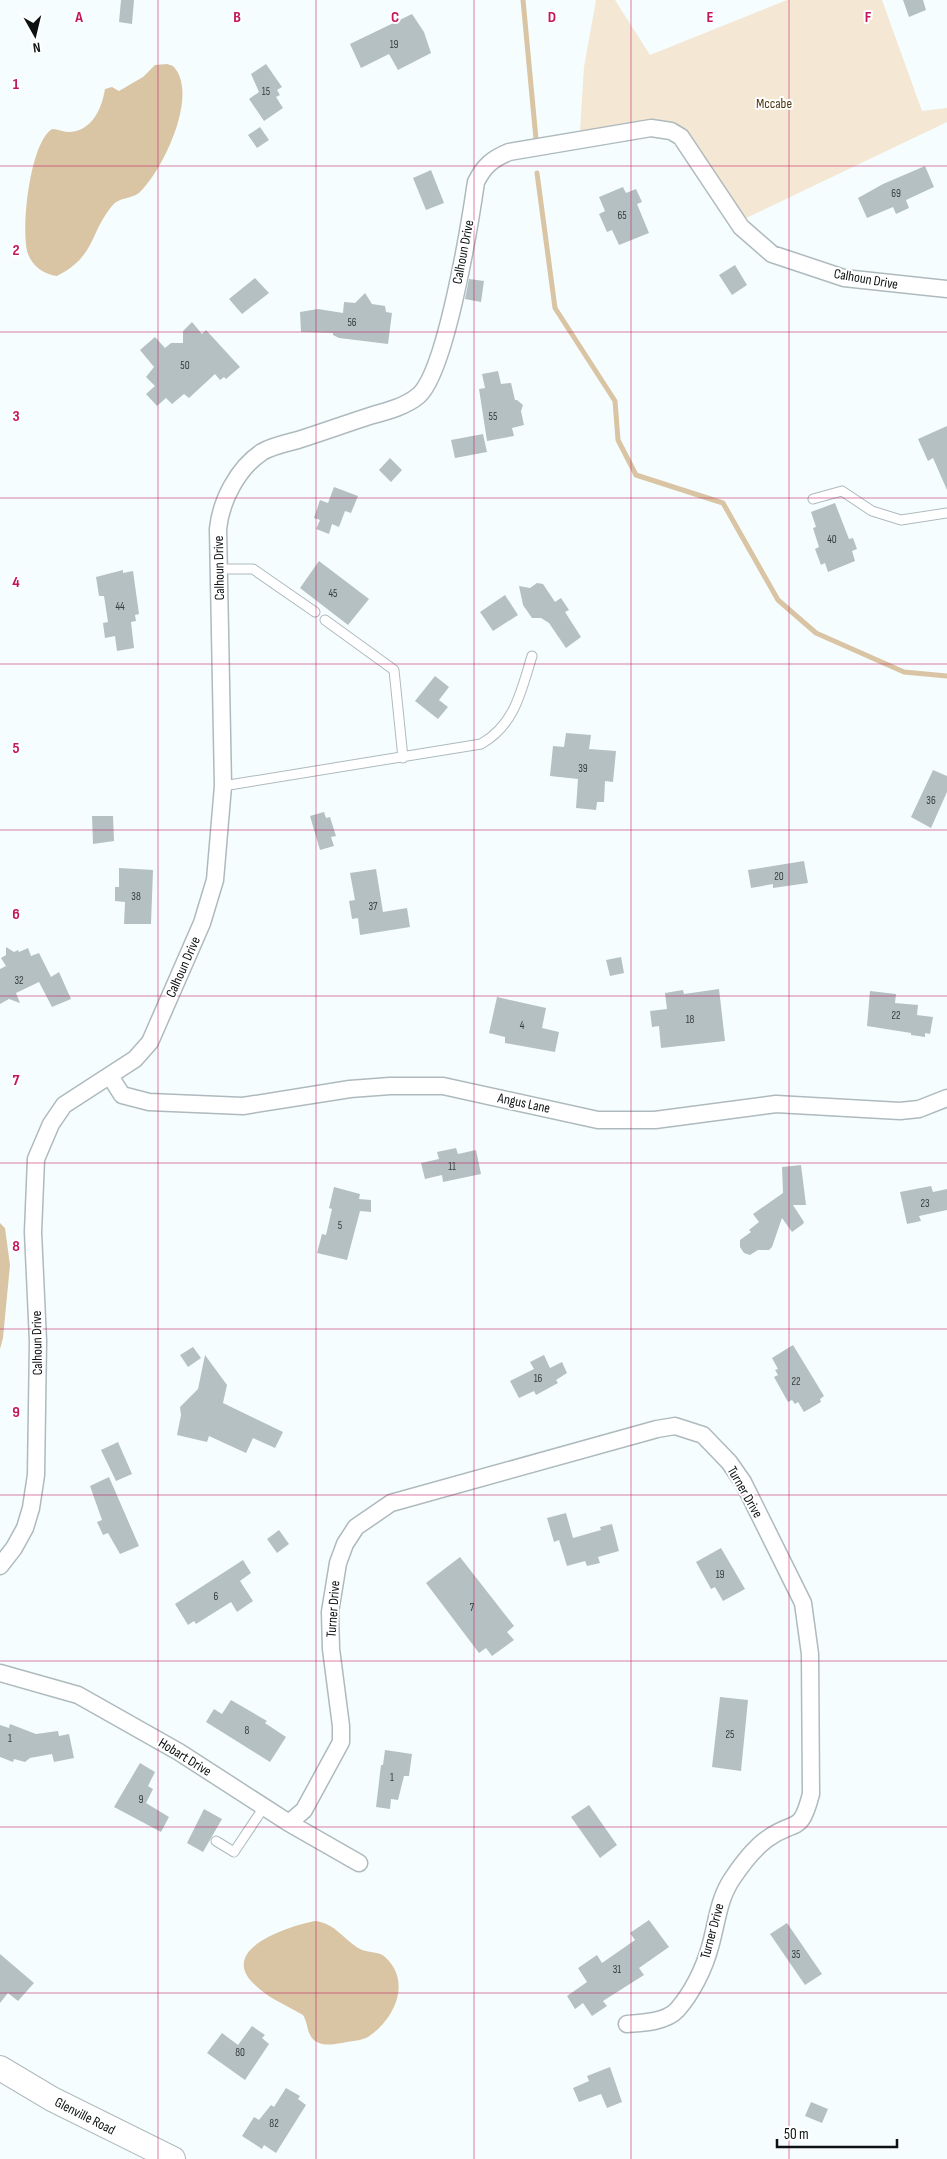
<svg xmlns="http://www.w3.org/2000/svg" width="947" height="2159" font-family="'Sofia Sans Condensed',sans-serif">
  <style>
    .green { fill: #f4e7d4 }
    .water { fill: #d9c4a4 }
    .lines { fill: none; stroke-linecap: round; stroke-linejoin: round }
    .stream { stroke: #d9c4a4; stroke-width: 5 }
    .building { fill: #b4c0c2 }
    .service-casing { stroke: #aebabd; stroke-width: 11 }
    .minor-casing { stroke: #aebabd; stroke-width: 19 }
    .secondary-casing { stroke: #aebabd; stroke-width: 26 }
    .service { stroke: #fff; stroke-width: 9 }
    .minor { stroke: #fff; stroke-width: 16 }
    .secondary { stroke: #fff; stroke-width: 24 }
    .grid { fill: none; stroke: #c2185b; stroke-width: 1; stroke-opacity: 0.55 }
    .labels { text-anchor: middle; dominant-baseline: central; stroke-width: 4; stroke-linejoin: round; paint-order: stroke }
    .number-label { font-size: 11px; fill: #373d3e }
    .park-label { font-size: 14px; fill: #4f3911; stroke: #fff }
    .street-label { font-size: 14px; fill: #0d1112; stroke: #fff }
    .grid-label { font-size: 16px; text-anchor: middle; font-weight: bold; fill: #c2185b; stroke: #fff; stroke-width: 4; stroke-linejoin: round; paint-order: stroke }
  </style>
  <rect width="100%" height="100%" fill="#f6fdff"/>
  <path class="green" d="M596,0H615L650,55L787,0H882L922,111L947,108V122L744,219L676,127L663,120L580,131L584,67Z"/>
  <path class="water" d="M167,64L173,66C200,93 163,171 139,193C131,199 119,197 112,206C89,234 96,256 57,276C45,275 32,266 28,254C20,231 30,142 52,129C58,129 63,132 68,132C92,132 102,108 105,89L112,87L119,91L143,77L155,65Z
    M0,1223L5,1228L10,1265L3,1338L0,1349Z
    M315,1921C335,1923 344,1940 360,1949C367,1953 379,1951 385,1957C412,1981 395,2019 368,2037C361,2041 350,2041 342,2043C335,2044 326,2046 319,2043C306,2038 309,2024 303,2015C284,2004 267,1998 252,1982C219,1947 294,1925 315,1921Z"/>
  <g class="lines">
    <path class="stream" d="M523,0L536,139
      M537,173L555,308L615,401L618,440L636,475L723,503L778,600L816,633L904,672L947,676"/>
  </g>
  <path class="building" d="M121,0H134L132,24L119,22Z
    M903,0H923L926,10L909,17Z
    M412,14L424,32L431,53L398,70L389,54L361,68L350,44Z
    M266,64L282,87L277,90L280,95L276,97L283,108L264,121L249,99L259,92L251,74Z
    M260,127L269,140L257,148L248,135Z
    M925,166L934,187L906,200L909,208L896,214L893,207L867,218L858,198L883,184Z
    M431,170L444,203L426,210L413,178Z
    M623,187L626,193L636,189L642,202L637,204L649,233L619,245L612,230L607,232L599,214L605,211L599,197Z
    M735,265L747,285L732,295L719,275Z
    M255,278L269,293L242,314L229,299Z
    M469,279L484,281L481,302L465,299Z
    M365,293L372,304L385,306L386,312L392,313L388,344L339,338L333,335V333L301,332L300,312L318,309L343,313L344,302L355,303Z
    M192,322L202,334L206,330L240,367L226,379L224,377L220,380L215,374L189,398L184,394L172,404L166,398L157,406L146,394L155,386L146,377L154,367L140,350L155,337L165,348L171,343H183V331Z
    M498,371L501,384L511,383L515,400H517L523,405L521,411L524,425L512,428L514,436L487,441L479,389L485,388L482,374Z
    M947,426V490L933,458L928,461L918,439Z
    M483,434L487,452L455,458L451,440Z
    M390,458L402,470L391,482L379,470Z
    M334,487L358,496L351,513L345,511L339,527L332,524L329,534L316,529L320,520L314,518L320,500L328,503Z
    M835,503L849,539L853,538L857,549L852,551L855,561L828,572L825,563L821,565L815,549L819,547L813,528L816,527L811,512Z
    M319,561L369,599L348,625L300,588Z
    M123,570V573L133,571L139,614L135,615L136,621L131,622L134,648L117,651L115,636L105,638L103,623L108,622L104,596H99L96,577Z
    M537,583L543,584L555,602L561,598L569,610L565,612L581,637L566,648L549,623L541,618H532L523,605L519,586L530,588Z
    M505,595L518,615L493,631L480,612Z
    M435,676L449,687L439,700L448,707L438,719L415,701Z
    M566,733L591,735L589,749L616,751L613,782L605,781L604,802H597L596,810L576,808L578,779L550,776L553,746L564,747Z
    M933,770L947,776V792L931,828L911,817Z
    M324,812L326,818L330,817L336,836L331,837L334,846L320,850L310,816Z
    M92,816H113L114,841L93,844Z
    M804,861L808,883L773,888V884L751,888L748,870Z
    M119,868L153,870L151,924H124L125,902L115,901V887H119Z
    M376,869L383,912L407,908L410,927L360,935L358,918L352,919L349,901L355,900L350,873Z
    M6,947L14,952L18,950L19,952L28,948L31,956L39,953L51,977L59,972L71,999L52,1007L39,982L16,993L20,1003L9,999L0,1004V969L6,966L1,958L6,955Z
    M621,957L624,973L610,976L606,960Z
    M719,989L725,1041L661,1048L659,1026L652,1027L650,1011L667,1009L665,993L683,990L684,994Z
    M870,991L896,994L895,1003L918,1005L917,1015L933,1017L930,1034L925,1033V1037L911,1035V1033L867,1026Z
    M497,997L546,1008L542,1028L559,1032L555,1052L505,1043V1037L489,1033Z
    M456,1148L458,1154L476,1150L481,1174L443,1182L442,1175L425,1179L421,1163L439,1159L437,1152Z
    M801,1165L806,1205H793L804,1222L803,1224L792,1232L782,1218L772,1247L769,1250H758L750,1255L744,1253L740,1247V1240L751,1232L749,1230L759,1222L753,1214L783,1193L782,1167Z
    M931,1186L933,1192L947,1189V1210L919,1216L921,1221L907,1224L900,1192Z
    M334,1187L360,1194L359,1199L371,1200V1212L360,1211L347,1260L317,1253L322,1234L326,1235L332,1209L329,1208Z
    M793,1345L824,1396L820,1399L821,1402L804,1412L798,1402L795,1404L792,1400L788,1402L774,1377L778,1375L775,1370L778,1369L772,1358Z
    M193,1347L201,1358L188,1367L180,1355Z
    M205,1355L227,1385L223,1403L283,1432L275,1448L253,1438L246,1453L209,1436L207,1442L177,1435L181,1415L180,1407L198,1389Z
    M544,1355L550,1368L562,1362L567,1373L556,1380L558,1383L536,1395L534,1391L519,1398L510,1381L534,1369L530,1362Z
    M118,1442L132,1474L116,1481L101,1450Z
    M109,1477L139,1546L120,1554L108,1533L103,1535L97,1522L102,1520L90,1486Z
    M566,1513L573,1538L601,1530L600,1527L612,1524L619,1551L598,1557L600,1563L587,1566L585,1561L567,1566L559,1540L554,1542L547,1518Z
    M279,1530L289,1544L277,1553L267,1539Z
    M721,1548L745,1589L723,1601L715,1587L711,1589L696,1562Z
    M460,1557L514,1626L507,1632L514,1640L492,1656L486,1648L479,1653L426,1583Z
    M243,1560L251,1573L240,1581L253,1601L237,1612L231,1602L196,1624L194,1621L188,1625L175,1604Z
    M720,1697L748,1700L741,1771L712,1767Z
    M231,1700L267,1721L265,1723L286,1737L270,1762L206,1722L214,1709L222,1714Z
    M10,1724L36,1734L58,1731L59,1736L69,1734L74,1758L54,1762L52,1754L30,1758L25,1762L14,1759L13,1762L0,1757V1725L9,1728Z
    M385,1750L412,1754L409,1776H404L398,1800L391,1799L390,1809L376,1807L381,1765H383Z
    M140,1763L155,1772L148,1786L153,1789L146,1803L169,1817L161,1832L114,1807Z
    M589,1805L617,1845L600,1858L571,1817Z
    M204,1809L222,1819L203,1852L187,1843Z
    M649,1920L669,1947L639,1968L644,1975L603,2001L607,2006L592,2016L583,2003L575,2009L567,1996L587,1982L578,1968L597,1955L602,1963L635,1940L630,1933Z
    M787,1923L822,1974L805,1985L770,1934Z
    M0,1954L34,1983L18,2001L8,1993L0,2003Z
    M252,2026L265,2035L262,2038L269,2044L245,2080L207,2053L222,2033L238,2045Z
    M610,2067L622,2102L607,2108L601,2094L579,2102L573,2088L589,2081L587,2076Z
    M286,2088L300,2096L298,2099L306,2105L276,2153L264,2145L262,2149L242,2136L254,2117L259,2120L271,2105L274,2107Z
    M811,2102L828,2109L822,2123L805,2116Z"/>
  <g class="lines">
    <defs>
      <path id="service" d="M813,499L842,491L872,511L901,520L947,513
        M219,569H253L315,612
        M325,620L394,670L403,758
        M223,786L481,744C515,725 521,691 532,656
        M216,1841L234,1852L264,1807"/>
      <path id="minor" d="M110,1076L122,1095L149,1102L243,1106L350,1089L390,1086H443L598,1120H655L776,1104L900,1111L919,1109L947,1098
        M0,1566L14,1548L25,1528L31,1508L36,1475L38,1341L33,1232L36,1159L51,1124L64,1105L135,1059L150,1042L202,923L215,880L223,786L218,529C221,500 238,468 262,452C272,446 287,443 298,440C323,432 348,423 373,415C388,411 406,406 418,396C446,373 470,223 476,182C484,166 492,159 509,152L651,128L671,131L681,137L741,227L772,254L844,278L947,289
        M0,1673L78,1695L179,1752L289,1823L359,1863
        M289,1823L304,1810L341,1742V1726L331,1649L330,1612L338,1563L345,1544L356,1527L391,1503L657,1429L675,1426L703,1435L729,1462L743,1482L803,1603L810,1654L811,1794C800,1836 796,1818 767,1839C753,1849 742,1864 732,1879C718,1900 717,1923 710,1947C704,1969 692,1993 677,2010C666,2022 642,2023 627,2024"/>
      <path id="secondary" d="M0,2068L52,2099L173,2159"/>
    </defs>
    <use href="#service" class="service-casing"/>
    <use href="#minor" class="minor-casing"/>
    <use href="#secondary" class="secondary-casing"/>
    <use href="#service" class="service"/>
    <use href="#minor" class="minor"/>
    <use href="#secondary" class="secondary"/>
  </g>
  <path class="grid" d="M158,0V2159M316,0V2159M474,0V2159M631,0V2159M789,0V2159M0,166H947M0,332H947M0,498H947M0,664H947M0,830H947M0,996H947M0,1163H947M0,1329H947M0,1495H947M0,1661H947M0,1827H947M0,1993H947"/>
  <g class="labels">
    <g class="number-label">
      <text x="394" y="44">19</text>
      <text x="266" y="91">15</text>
      <text x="896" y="193">69</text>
      <text x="622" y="215">65</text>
      <text x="352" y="322">56</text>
      <text x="185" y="365">50</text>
      <text x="493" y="416">55</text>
      <text x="832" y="539">40</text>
      <text x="333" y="593">45</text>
      <text x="120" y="606">44</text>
      <text x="583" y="768">39</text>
      <text x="931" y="800">36</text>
      <text x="779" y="876">20</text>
      <text x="136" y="896">38</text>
      <text x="373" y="906">37</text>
      <text x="19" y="980">32</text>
      <text x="896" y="1015">22</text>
      <text x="690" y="1019">18</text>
      <text x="522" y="1025">4</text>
      <text x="452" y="1166">11</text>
      <text x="925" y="1203">23</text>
      <text x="340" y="1225">5</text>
      <text x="538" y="1378">16</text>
      <text x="796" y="1381">22</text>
      <text x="720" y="1574">19</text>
      <text x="216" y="1596">6</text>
      <text x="472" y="1607">7</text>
      <text x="247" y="1730">8</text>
      <text x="730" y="1734">25</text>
      <text x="10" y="1738">1</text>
      <text x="392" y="1777">1</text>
      <text x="141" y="1799">9</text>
      <text x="796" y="1954">35</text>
      <text x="617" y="1969">31</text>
      <text x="240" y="2052">80</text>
      <text x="274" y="2123">82</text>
    </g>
    <g class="park-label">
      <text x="774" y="103">Mccabe</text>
    </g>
    <g class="street-label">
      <text transform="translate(463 252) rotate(-79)">Calhoun Drive</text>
      <text transform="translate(866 279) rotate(10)">Calhoun Drive</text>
      <text transform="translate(219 568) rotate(-91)">Calhoun Drive</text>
      <text transform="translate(183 967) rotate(-66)">Calhoun Drive</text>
      <text transform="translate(524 1103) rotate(12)">Angus Lane</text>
      <text transform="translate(37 1343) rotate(-91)">Calhoun Drive</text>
      <text transform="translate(745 1492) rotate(60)">Turner Drive</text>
      <text transform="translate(333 1609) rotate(-86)">Turner Drive</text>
      <text transform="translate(185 1757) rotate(32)">Hobart Drive</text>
      <text transform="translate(712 1931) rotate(-75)">Turner Drive</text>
      <text transform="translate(85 2116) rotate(27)">Glenville Road</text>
    </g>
  </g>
  <g class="grid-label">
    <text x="79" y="22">A</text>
    <text x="237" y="22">B</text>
    <text x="395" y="22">C</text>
    <text x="552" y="22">D</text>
    <text x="710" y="22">E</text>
    <text x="868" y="22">F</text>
    <text x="16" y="89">1</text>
    <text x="16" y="255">2</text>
    <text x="16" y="421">3</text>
    <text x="16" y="587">4</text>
    <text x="16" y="753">5</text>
    <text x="16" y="919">6</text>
    <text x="16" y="1085">7</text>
    <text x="16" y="1251">8</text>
    <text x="16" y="1417">9</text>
  </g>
  <g transform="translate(35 35) rotate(172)" stroke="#ffffff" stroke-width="4" paint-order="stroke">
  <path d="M0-4L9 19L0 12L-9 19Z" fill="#0d1112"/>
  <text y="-8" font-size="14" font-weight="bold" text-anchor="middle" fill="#0d1112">N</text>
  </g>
  <path d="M777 2139v8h120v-8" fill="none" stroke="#0d1112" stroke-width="2.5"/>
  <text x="784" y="2139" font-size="15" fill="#0d1112" stroke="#ffffff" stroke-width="4" paint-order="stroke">50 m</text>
</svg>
